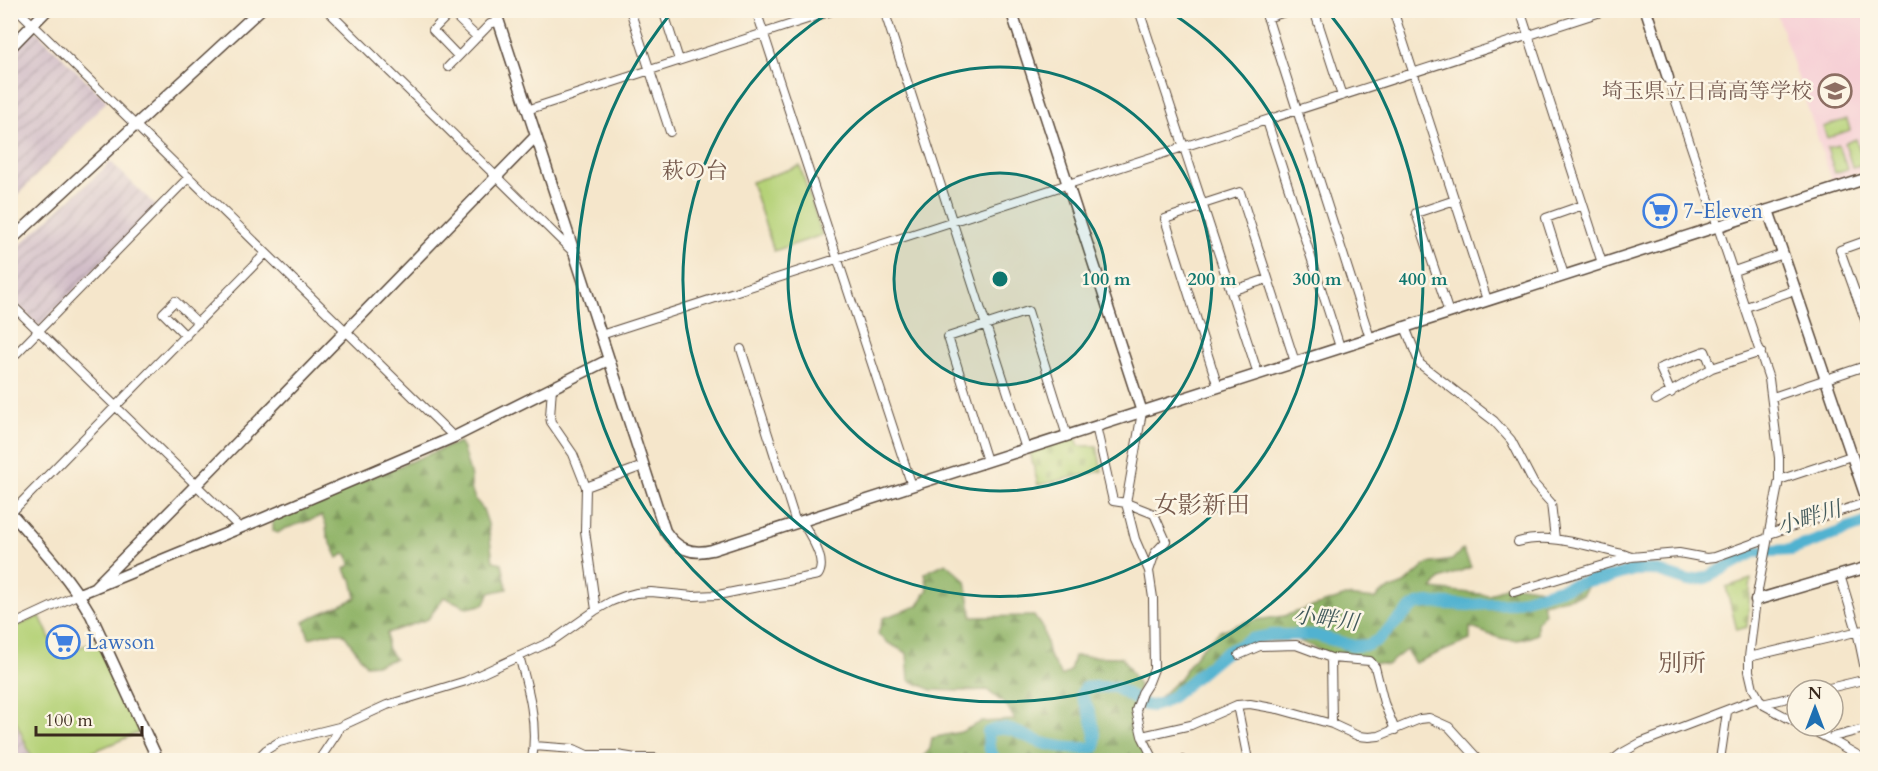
<svg xmlns="http://www.w3.org/2000/svg" width="1878" height="771" font-family="Cardo,'Noto Serif JP',serif">
  <style>
    .built { fill: #f6cfd5 }
    .industrial { fill: url(#industrial-furrows) }
    .grass { fill: #b5d278; stroke: #787e4b; stroke-width: 1.5 }
    .forest { fill: url(#forest-firs); stroke: #666f43; stroke-width: 1.5 }
    .cemetery { fill: url(#cemetery-stones); stroke: #787e4b; stroke-width: 1.5 }
    .lines { fill: none; stroke-linecap: round; stroke-linejoin: round }
    .river { stroke: #51b2d0; stroke-width: 12 }
    .street-casing { stroke: #574638; stroke-width: 10 }
    .secondary-casing { stroke: #574638; stroke-width: 13 }
    .street { stroke: #fff; stroke-width: 8 }
    .secondary { stroke: #fff; stroke-width: 10 }
    .ring { fill: none; stroke: #0f766e; stroke-width: 3 }
    .labels { text-anchor: middle; dominant-baseline: central; stroke-width: 5; stroke-linejoin: round; paint-order: stroke }
    .education-label { font-size: 21px; fill: #785e54; stroke: #fcf5e5; text-anchor: end }
    .shop-label { font-size: 21px; fill: #366cbe; stroke: #fcf5e5; text-anchor: start }
    .neighbourhood-label { font-size: 22px; fill: #765a4d; stroke: #fcf5e5 }
    .water-label { font-size: 22px; font-style: italic; fill: #435a5c; stroke: #fcf5e5 }
    .quarter-label { font-size: 24px; fill: #765a4d; stroke: #fcf5e5 }
    .centre { fill: #0f766e; stroke: #fcf5e5; stroke-width: 3 }
    .ring-label { font-size: 18px; text-anchor: middle; font-weight: bold; fill: #0f766e; stroke: #fcf5e5; stroke-width: 5; stroke-linejoin: round; paint-order: stroke }
  </style>
  <defs>
    <pattern id="industrial-furrows" width="10" height="10" patternUnits="userSpaceOnUse" patternTransform="scale(1.5)"><rect width="10" height="10" fill="#d1bdc8"/><path d="M-1 1l2-2M0 10L10 0M9 11l2-2" fill="none" stroke="#ab9aa2"/></pattern>
    <pattern id="forest-firs" width="22" height="20" patternUnits="userSpaceOnUse" patternTransform="scale(1.5)"><rect width="22" height="20" fill="#90b468"/><path d="M5 1l3.5 6h-7zM16 11l3.5 6h-7z" fill="#779355"/></pattern>
    <pattern id="cemetery-stones" width="16" height="16" patternUnits="userSpaceOnUse" patternTransform="scale(1.5)"><rect width="16" height="16" fill="#b5d278"/><path d="M2 7V4a2 2 0 0 1 4 0v3zM10 15v-3a2 2 0 0 1 4 0v3z" fill="#9db467"/></pattern>
  </defs>
  <rect width="100%" height="100%" fill="#fcf5e5"/>
  <filter id="ink" filterUnits="userSpaceOnUse"><feTurbulence type="fractalNoise" baseFrequency=".0167" numOctaves="2"/><feDisplacementMap in="SourceGraphic" scale="12" xChannelSelector="R" yChannelSelector="G"/><feConvolveMatrix kernelMatrix="1 2 1 2 8 2 1 2 1" color-interpolation-filters="sRGB"/></filter>
  <filter id="wash" filterUnits="userSpaceOnUse"><feTurbulence type="fractalNoise" baseFrequency=".008" numOctaves="4" result="noise"/><feDisplacementMap in="SourceGraphic" scale="24" xChannelSelector="R" yChannelSelector="G"/><feGaussianBlur stdDeviation="1.35" result="paint"/><feColorMatrix in="noise" values="0 0 0 0 0 0 0 0 0 0 0 0 0 0 0 0 0 1.4 0 .05"/><feComposite in="paint" operator="in"/></filter>
  <g filter="url(#wash)">
    <rect width="100%" height="100%" fill="#f5e6cb"/>
    <path class="built" d="M1776,11H1867V171L1832,182Z"/>
    <path class="industrial" d="M33,31H36L106,100V102L11,202V54Z
      M111,162L156,206L39,327L11,298V253Z
      M11,714L32,760H11Z"/>
    <path class="grass" d="M1847,119L1850,130L1827,138L1823,127Z
      M1856,139L1864,164L1852,167L1845,143Z
      M1839,145L1847,169L1835,173L1827,148Z
      M800,166L822,235L774,251L751,182Z
      M40,616L58,656L96,641L140,732L73,760H33L11,710L10,629Z"/>
    <path class="forest" d="M459,442L463,449L471,477V488L475,499L483,509L488,524L493,561L502,563L507,589L489,593L485,604L468,608L444,597L428,619L387,633V648L395,659L378,664L366,665L343,633H328L309,638L304,622C321,612 339,607 356,598L352,579L348,576L345,569L350,565L348,555L344,554L338,558L327,535L326,525L322,516L284,529L278,533L273,531V519L290,512L308,508L320,498Z
      M1463,549L1471,567L1440,579L1432,589L1490,595L1510,584L1542,589L1595,575L1582,595L1542,603L1545,612L1537,623V634C1511,647 1494,636 1470,627V640L1415,663L1406,650L1387,665L1331,655L1297,640L1256,642L1202,668L1179,687L1158,699L1179,679L1200,650L1220,631L1249,621L1284,616L1346,596L1376,599L1380,593L1404,584L1427,564L1452,560Z
      M946,563L966,581L972,617L1034,616L1043,629L1049,656L1062,676L1070,671L1074,656L1122,657L1139,685L1131,715L1139,738L1151,760H920L930,749L932,738L961,732L981,722L1015,720L1007,706L987,690L958,691L932,690L909,680L907,653L888,643L878,634L883,618L918,606L928,589L925,573Z"/>
    <path class="cemetery" d="M1076,438L1079,446H1097L1102,471L1038,485L1030,452Z
      M1751,579L1747,627L1737,630L1726,587Z"/>
    <g class="lines">
      <path class="river" d="M995,760L989,747L988,732C1009,721 1027,740 1047,744C1064,748 1078,750 1095,747C1097,728 1089,710 1081,694L1086,687H1115L1145,705L1152,706L1162,703L1173,696L1223,654L1251,639L1272,635H1315L1354,646L1368,645L1378,640L1410,609L1418,604L1429,603L1469,605L1511,603L1591,580L1607,578L1634,570H1654L1688,581L1706,578L1754,552L1791,550L1868,522"/>
    </g>
  </g>
  <g filter="url(#ink)">
    <g class="lines">
      <defs>
        <path id="street" d="M18,10L454,437
          M327,10L572,251
          M630,10L670,132
          M663,10L679,60
          M756,10L912,486
          M884,10L1026,449
          M1139,10L1258,374
          M1265,10L1370,338
          M1314,10L1342,96
          M1393,10L1487,300
          M1520,10L1602,263
          M1267,18L1291,10
          M458,56L433,30L451,12L477,37
          M448,67L490,24L499,21
          M1668,78L1769,379L1779,458V480L1756,600L1749,657V671L1753,688L1762,704L1797,723
          M527,110L835,10
          M1267,121L1340,347
          M1203,204L1240,192L1295,362
          M1203,206L1165,219L1218,387
          M1868,240L1840,250L1868,328
          M1734,271L1783,254
          M1564,275L1546,218L1583,205
          M1231,291L1267,279
          M1856,295L1868,291
          M10,303L240,528
          M1746,307L1795,290
          M1449,313L1416,213L1455,200
          M1405,327L1420,364L1494,421L1511,440L1534,484L1551,503L1555,539
          M601,335L1607,10
          M186,336L163,313L175,301L198,323
          M741,349L796,523
          M10,360L189,177
          M552,387L550,417L551,422L573,454L586,487L585,531L596,610
          M1671,393L1660,368L1705,351L1712,368
          M1773,397L1868,365
          M1656,400L1712,368L1761,352
          M1142,412L1126,503L1135,539L1149,571L1153,598L1154,669L1149,682L1142,693L1136,710L1142,736L1154,760
          M1096,426L1113,501L1126,503L1154,514L1166,541L1155,553L1149,571
          M987,461L948,337L1028,311L1067,436
          M1779,480L1851,456
          M586,487L643,466
          M10,514L266,253
          M1769,534L1868,502
          M1518,542C1551,532 1589,547 1623,554L1631,557
          M1514,592L1631,557L1679,553L1706,558L1715,557L1768,538
          M10,626L79,594
          M1239,655L1260,646L1296,645L1331,658L1370,661L1375,667L1384,703L1395,730
          M519,656C529,691 538,724 532,760
          M1749,657L1868,629
          M1331,658L1332,724
          M1821,690L1867,679L1857,631L1840,575
          M1762,704L1797,696
          M1237,705L1248,760
          M1804,726L1835,742L1866,760
          M1142,736L1191,725L1237,705L1250,704L1278,709L1332,724L1358,736L1369,737L1379,736L1420,719L1429,718L1449,727L1479,760
          M1831,740L1833,737L1868,728
          M534,746L574,749L587,755H617L636,758H655
          M256,760L266,750L279,742L339,727L387,705L466,681L552,641L596,610L612,601L625,596L636,593L651,592L693,596L718,595L818,575C828,560 809,535 802,521
          M319,760L337,733L339,727
          M1154,760H1182
          M1613,760L1622,753L1640,743L1758,698
          M1720,760L1727,712"/>
        <path id="secondary" d="M495,10L665,531C677,549 691,555 712,550L1868,178
          M1011,10L1142,412
          M1646,10L1668,78
          M10,48L47,10
          M1768,210L1868,503
          M10,241L260,10
          M10,512C39,545 69,577 91,615L158,760
          M94,588L196,485L536,136
          M79,594L264,518L454,437L608,360
          M1756,600L1868,567"/>
      </defs>
      <use href="#street" class="street-casing"/>
      <use href="#secondary" class="secondary-casing"/>
      <use href="#street" class="street"/>
      <use href="#secondary" class="secondary"/>
    </g>
  </g>
  <circle cx="1000" cy="279" r="106" fill="#0f766e" fill-opacity=".12"/>
  <g class="ring">
    <circle cx="1000" cy="279" r="106"/>
    <circle cx="1000" cy="279" r="212"/>
    <path d="M1170 12A317 317 0 1 1 830 12"/>
    <path d="M1329 13A423 423 0 1 1 671 13"/>
  </g>
  <defs>
    <symbol id="school-ring" viewBox="-11 -11 22 22"><circle r="9.5" fill="#fcf5e5" stroke="#8d6e63" stroke-width="1.5"/><path d="M0-5L7-2L0 1L-7-2ZM-4 1L0 2.5L4 1V4Q0 6-4 4Z" fill="#8d6e63"/></symbol>
    <symbol id="supermarket-ring" viewBox="-11 -11 22 22"><circle r="9.5" fill="#fcf5e5" stroke="#3f7fe0" stroke-width="1.5"/><path d="M-6-5.5h2.5l.6 2H6L4.5 2H-2.5L-4.4-4H-6ZM-1.5 3.2a1.3 1.3 0 1 0 .1 0ZM3 3.2a1.3 1.3 0 1 0 .1 0Z" fill="#3f7fe0"/></symbol>
  </defs>
  <g fill-rule="evenodd">
    <use href="#school-ring" x="1816" y="72" width="38" height="38"/>
    <use href="#supermarket-ring" x="1641" y="192" width="38" height="38"/>
    <use href="#supermarket-ring" x="44" y="623" width="38" height="38"/>
  </g>
  <g class="labels">
    <g class="education-label">
      <text x="1812" y="91">埼玉県立日高高等学校</text>
    </g>
    <g class="shop-label">
      <text x="1683" y="211">7-Eleven</text>
      <text x="86" y="642">Lawson</text>
    </g>
    <g class="neighbourhood-label">
      <text x="695" y="171">萩の台</text>
    </g>
    <g class="water-label">
      <text transform="translate(1809 518) rotate(-17)">小畔川</text>
      <text transform="translate(1326 619) rotate(7)">小畔川</text>
    </g>
    <g class="quarter-label">
      <text x="1202" y="505">女影新田</text>
      <text x="1682" y="663">別所</text>
    </g>
  </g>
  <circle cx="1000" cy="279" r="9" class="centre"/>
  <g class="ring-label">
    <text x="1106" y="285">100 m</text>
    <text x="1212" y="285">200 m</text>
    <text x="1317" y="285">300 m</text>
    <text x="1423" y="285">400 m</text>
  </g>
  <rect width="1878" height="771" fill="none" stroke="#fcf5e5" stroke-width="36"/>
  <g transform="translate(1815 708)"><circle r="28" fill="#fcf5e5" stroke="#afa495" stroke-width="1.5"/>
  <path d="M0-4.5L10 22L0 15L-10 22Z" fill="#1f6fb2"/>
  <text y="-9" font-size="16" font-weight="bold" text-anchor="middle" fill="#3b2a1e">N</text>
  </g>
  <path d="M36 726v9h106v-9" fill="none" stroke="#3b2a1e" stroke-width="3"/>
  <text x="45" y="726" font-size="18" fill="#3b2a1e" stroke="#fcf5e5" stroke-width="4.5" paint-order="stroke">100 m</text>
</svg>
